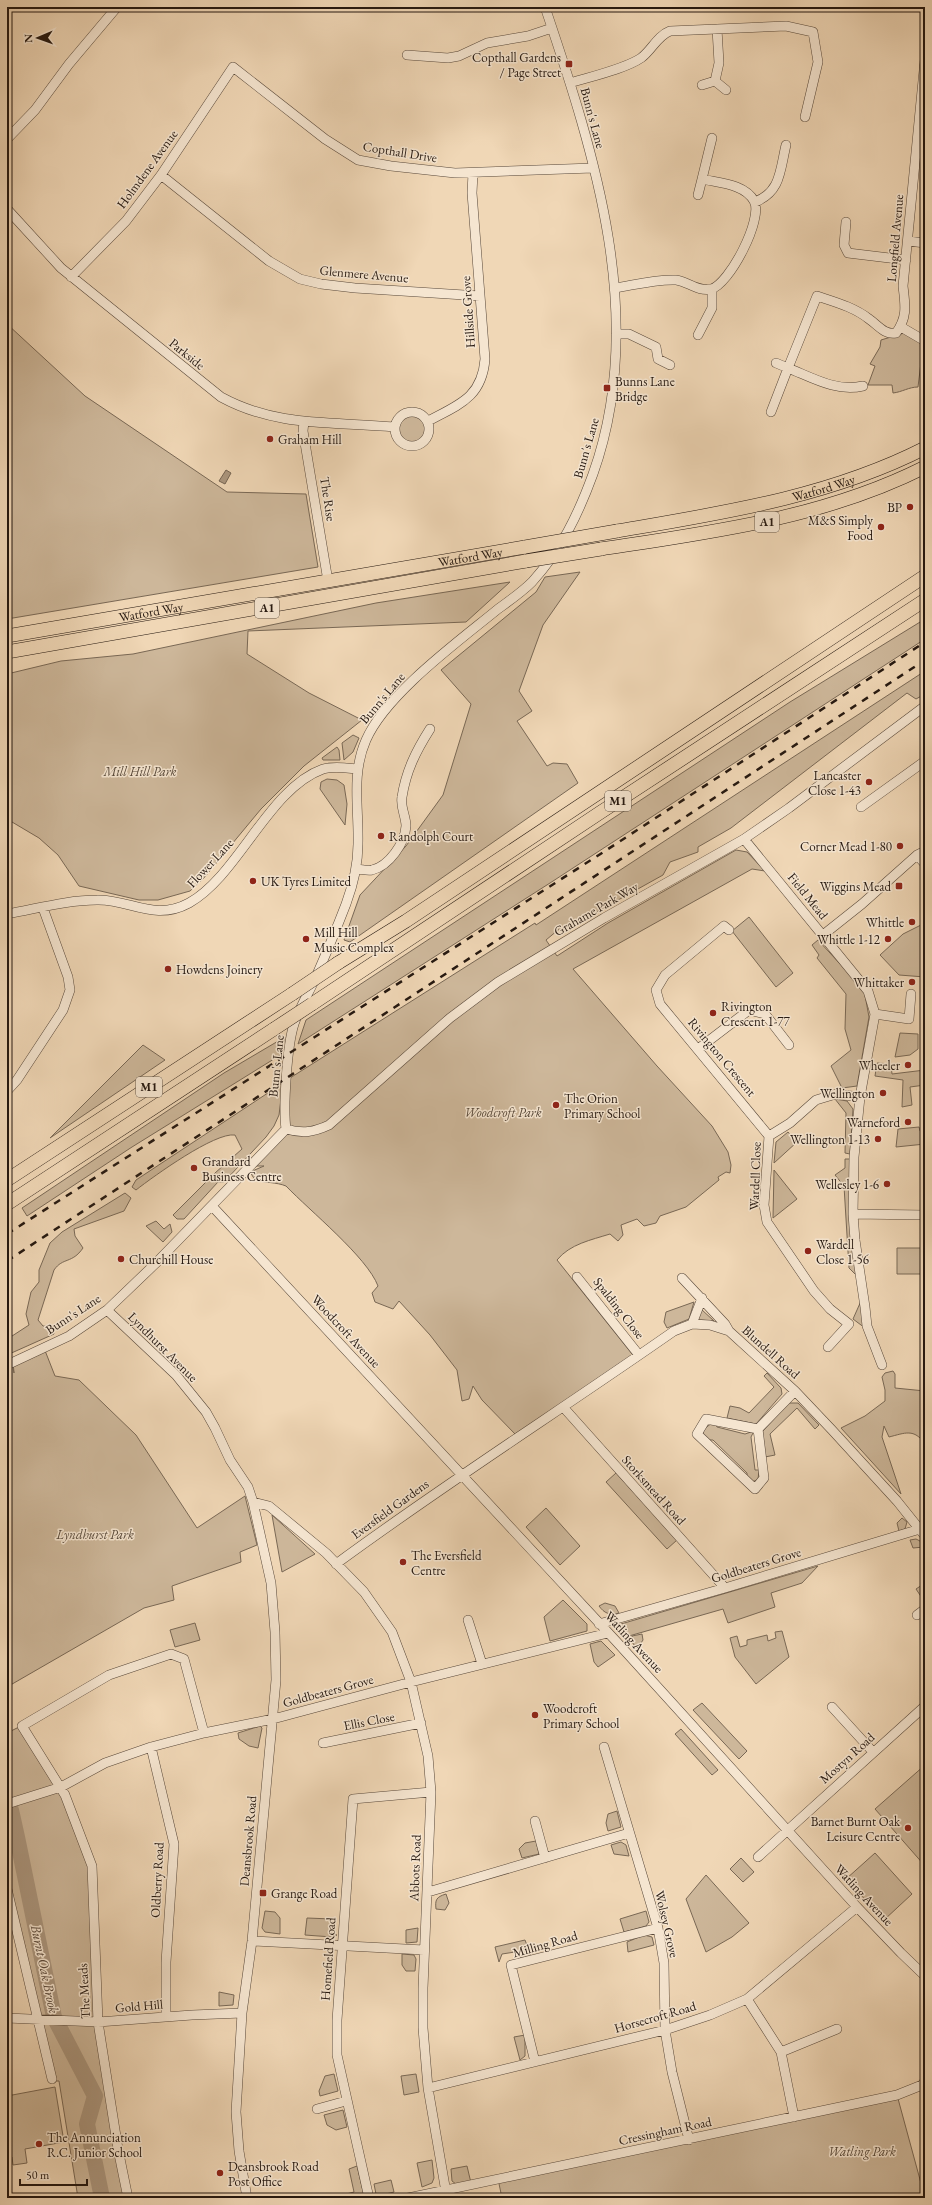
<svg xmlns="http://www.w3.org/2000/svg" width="932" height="2205" font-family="'EB Garamond',serif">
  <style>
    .green { fill: #cdb79a; stroke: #796855 }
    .water { fill: #ab967e; stroke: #756452 }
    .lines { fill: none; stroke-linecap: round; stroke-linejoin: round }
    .river { stroke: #ab967e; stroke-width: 16 }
    .minor-casing { stroke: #58483a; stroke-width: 10 }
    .highway-casing { stroke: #251810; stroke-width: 14 }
    .minor { stroke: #f5e5d0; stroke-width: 9 }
    .highway { stroke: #f0d7b6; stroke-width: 13 }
    .rail { stroke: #251810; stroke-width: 2.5; stroke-dasharray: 7 7; stroke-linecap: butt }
    .highway-bridge-casing { stroke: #251810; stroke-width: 14; stroke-linecap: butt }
    .highway-bridge { stroke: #f0d7b6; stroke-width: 13 }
    .poi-dot { fill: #8f2418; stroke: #f5e5d0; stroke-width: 1.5 }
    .labels { text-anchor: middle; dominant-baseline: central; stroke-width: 3; stroke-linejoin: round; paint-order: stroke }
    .shield { fill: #f5e5d0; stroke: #63564a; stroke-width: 1 }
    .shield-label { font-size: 12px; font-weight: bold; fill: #251810 }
    .poi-label { font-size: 13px; fill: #251810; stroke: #f5e5d0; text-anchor: start }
    .street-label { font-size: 13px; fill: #251810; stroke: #f5e5d0 }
    .park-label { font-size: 13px; font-style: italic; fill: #574839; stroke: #f5e5d0 }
    .water-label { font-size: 14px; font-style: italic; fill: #5b4a3c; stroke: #f5e5d0 }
  </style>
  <rect width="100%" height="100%" fill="#f0d7b6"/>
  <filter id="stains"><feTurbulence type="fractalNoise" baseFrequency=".005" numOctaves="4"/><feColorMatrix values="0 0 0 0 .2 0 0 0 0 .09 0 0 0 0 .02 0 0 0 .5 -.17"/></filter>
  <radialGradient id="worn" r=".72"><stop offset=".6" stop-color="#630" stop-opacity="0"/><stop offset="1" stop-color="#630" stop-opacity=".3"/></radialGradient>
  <path class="green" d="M7,324L85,396L227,492L306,494L318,567L7,619Z
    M904,333L916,339L923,346L918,387C909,387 902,392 893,393L892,385H868L875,366L870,364L880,347L881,340Z
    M398 428a14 14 0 1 1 28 0a14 14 0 1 1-28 0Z
    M580,572L543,625L519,691L532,711L517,721L547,766L553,763L567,764L578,783L350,942L344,940L360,895L406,846L443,795L471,704L441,670L536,592L545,577Z
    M510,582L466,622L248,631L247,654L309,693L362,720L304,766L261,809L203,879L190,891L158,900H139L79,886L58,855L39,838L7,819V674L61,661L133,654L376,603Z
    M925,619V639L550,883L298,1044L306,1020L790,702Z
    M925,671V694L916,699L907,693L731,828L698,847V852L670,862L663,875L575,924L558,930L546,940L557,956L608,923L736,850L747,852L765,871L752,869L573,969L657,1066L712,1126L728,1152L731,1165L730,1173L726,1172L718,1177L719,1180L686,1207L660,1216L656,1223L644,1226L637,1219L621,1225L623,1235L618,1241L610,1234C591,1240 570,1244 557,1260L636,1359L515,1434L482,1400L473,1386L469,1399L462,1401L457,1370L430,1335L399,1301L393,1309L375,1302L372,1293L378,1286C367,1257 310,1211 286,1186C276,1182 266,1183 255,1180L250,1172L264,1166H249L286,1129L290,1078L535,923L536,925Z
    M353,735L359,738L353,752L344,760L342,743Z
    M337,747L339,750L340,760H323L322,758Z
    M327,779L337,780L344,785L347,804L345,825L320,789L321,782Z
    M749,917L793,973L776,987L732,931Z
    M925,923V977L899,975L880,955L903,934Z
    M818,940L864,990L869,1017L857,1086L842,1088L831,1066L851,1050L845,1029L846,994L817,958L819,955L812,945Z
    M900,1033L918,1034V1049L910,1055L895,1057Z
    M285,1037L282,1054L132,1147L27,1216L22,1208L224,1073Z
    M143,1045L165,1060L50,1138Z
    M877,1063L891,1064L892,1074L925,1070V1085L910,1087L912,1105L902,1107L903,1080L875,1076Z
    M283,1083L279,1115L274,1126L266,1137L224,1182H218L184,1219H177L173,1215L215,1173L242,1149L235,1135C215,1132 154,1176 136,1190L132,1187L136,1180Z
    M835,1099L847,1101L853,1109L850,1154L845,1153L846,1113Z
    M919,1127L920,1131H925V1144L896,1147L898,1129Z
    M788,1132L797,1142L774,1163L776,1142Z
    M845,1159H850L857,1276L849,1268L844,1186L835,1175L845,1168Z
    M774,1170L797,1199L773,1218Z
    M125,1193L131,1198L124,1211L74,1229L75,1236L83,1248C72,1264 63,1257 54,1270L38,1320L43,1326L52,1327L54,1334L7,1355L9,1338L29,1325L26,1314L31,1292L39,1282V1270L50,1243L62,1232Z
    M156,1221L164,1229L170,1224L172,1232L163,1242L146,1226Z
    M897,1248H925V1274H897Z
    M861,1301L865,1328L853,1319Z
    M694,1302L689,1319L667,1328L664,1322L666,1312Z
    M701,1309L714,1321L698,1320Z
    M44,1348L55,1376L79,1380L136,1435L197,1528L245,1496L257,1545L240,1552L241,1562L172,1586L174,1600L144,1608L7,1687V1365L12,1362L14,1373L13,1362Z
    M893,1371L895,1374V1388L925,1391V1444C914,1428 905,1433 889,1437L884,1426L882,1437L901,1494L841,1428L865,1416L885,1401V1390L882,1377L885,1373Z
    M767,1373L781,1388L782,1394L756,1424L727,1418L730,1406L740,1408L749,1413L774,1387L764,1376Z
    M789,1403H798L819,1425L815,1429L797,1408L770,1434L775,1455L765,1457L761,1433Z
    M712,1423H715L717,1427L745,1434L754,1431L751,1437L755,1470H759L758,1480L751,1482L747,1478V1473L713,1440H707L703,1434L704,1429Z
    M616,1473L677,1540L667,1549L606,1482Z
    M546,1508L580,1546L560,1565L526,1527Z
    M272,1515L315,1554L282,1572Z
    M902,1518L907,1522L905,1529L899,1531L897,1523Z
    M916,1539L920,1541L924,1547L913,1548L910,1540Z
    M818,1566L802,1583L771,1593L775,1607L728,1623L723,1609L629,1636L623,1632L621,1624Z
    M925,1583V1600L924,1601L916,1589Z
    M563,1600L587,1624V1631L550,1641L544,1617Z
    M605,1603L615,1606L619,1613C610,1616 604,1613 599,1606Z
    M195,1623L200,1640L175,1647L170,1630Z
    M782,1631L789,1657L756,1684L735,1657L730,1638L737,1636L740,1647L747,1645V1640L767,1635L768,1641L776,1638L775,1632Z
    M642,1634L643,1640L637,1649L632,1642V1636Z
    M601,1641L615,1655L598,1667L594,1662L590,1644Z
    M702,1703L747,1751L739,1759L693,1710Z
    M23,1725L61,1787L92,1866L98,2022L128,2198H78L59,2081H53L7,1889V1733Z
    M260,1726L262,1728L258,1748L249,1746L239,1739L238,1733Z
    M681,1729L718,1770L712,1775L675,1734Z
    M925,1765V1866L875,1809Z
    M617,1811L621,1827L608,1831L606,1823L608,1814Z
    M536,1841L539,1854L522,1858L519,1849L525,1843Z
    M621,1842L626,1845L629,1856L614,1854L611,1845Z
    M875,1853L912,1894L884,1920L846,1879Z
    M741,1858L754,1872L743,1882L730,1869Z
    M706,1875L749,1923L732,1937L706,1952L686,1899Z
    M446,1894L449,1903L445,1910L436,1909C435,1900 436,1897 446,1894Z
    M265,1911L275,1912L280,1918V1934L265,1932L262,1928Z
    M646,1911L649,1922L646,1926L624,1932L620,1919Z
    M307,1918L332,1919L331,1934L337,1935L332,1937L305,1935Z
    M418,1928L417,1942L406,1943V1930Z
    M644,1935L652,1937L654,1945L628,1952L627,1942Z
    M525,1940L531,1956L520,1958L521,1954L515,1952L502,1954L499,1962L495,1947Z
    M402,1954L414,1955L416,1959L415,1971H406L402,1965Z
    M219,1992L234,1995L233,2005L219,2006Z
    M525,2035V2056L520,2060L514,2037Z
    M334,2074L338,2091L320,2096L319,2091L325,2076Z
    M416,2074L419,2092L404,2095L401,2076Z
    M55,2087L64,2142L25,2149L27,2163L13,2165L12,2157H7V2096Z
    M897,2095L925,2198H502L498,2179Z
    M343,2110L347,2127L336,2130L327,2125L324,2115Z
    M432,2160L434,2178L432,2183L422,2187L417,2163Z
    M357,2166L364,2195L362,2198H331L354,2192L349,2169Z
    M467,2166L471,2183L456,2184L452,2181L451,2169Z
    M391,2180L394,2192L382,2195L376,2194L374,2184Z"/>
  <path class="water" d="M226,470L231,473L225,484L219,481Z"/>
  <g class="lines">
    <path class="river" d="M7,1802L11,1810L17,1837L54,2017L95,2096L87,2124L102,2198"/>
    <defs>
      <path id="minor" d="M407,55L448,58L459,56L487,43L528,36L552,28
        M715,81L719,63L717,29
        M570,83C589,77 625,69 641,58C652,50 657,36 670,31L786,26L813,32L818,62L805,117
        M702,85L715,81L726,90
        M7,139L35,110L69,64L117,7
        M161,175L269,261L300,279L321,284L355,288L480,296
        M698,195L702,179
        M755,202C781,192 780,170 786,145
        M7,209L61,268L221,397C278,428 332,421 395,427
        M846,222L844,245L848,253L906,260
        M908,241L925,243
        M71,277L126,221L161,175L233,67L325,139L358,160L391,166L455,173L593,168
        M615,288C634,285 656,279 676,280C687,281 698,292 711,289C729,285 764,218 754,201C745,184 719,183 702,179L712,138
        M901,327L925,341
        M616,334H629L656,347L658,359L670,365
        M698,335L712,308V289
        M776,363L788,368L817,296C835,302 854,307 869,319C878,325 884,335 896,333C908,317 905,304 903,286L925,60
        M395 429a17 17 0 1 1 34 0a17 17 0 1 1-34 0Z
        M771,412L788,368C813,378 836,392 863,386
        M304,421L303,431L328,581
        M428,421C458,405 482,398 485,359L472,193L473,173
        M861,807L925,761
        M744,839L868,991L875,1014L860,1097L854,1157L853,1214L855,1240L865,1307L867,1326L882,1365
        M917,855L925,864
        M356,869C361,869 367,871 372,870C389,866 405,843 406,826C406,816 400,807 402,797C406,771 416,751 430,729
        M7,914C36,909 67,900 97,900C130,899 154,922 189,903C238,876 269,788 323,769C334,766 346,768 357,769
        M729,930L724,926L665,975L656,990L660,1004L769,1136
        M823,935L862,904L917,855L925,851
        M875,1014L909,1019L911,994
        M698,1049L749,1010L765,1014L789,1045
        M7,1091L17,1080L63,1010L70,990L68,977L43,908
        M286,1129C283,1107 287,1046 294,1024C299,1009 308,994 315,979C326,954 336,930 346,904C353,885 358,865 358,844C359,808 351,774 366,740C386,694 459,641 498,609C509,601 522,592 532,582C561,550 578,515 593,474C648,320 595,155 545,7
        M286,1129C303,1134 314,1132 329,1125L450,1018L498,982L604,918L744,839L789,808L925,706
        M769,1136L764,1205L767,1222L814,1291L830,1309L849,1324L828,1347
        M769,1136L790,1123L816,1100L836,1094L860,1097
        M212,1206L615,1640L857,1907L901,1953L925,1976
        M853,1214L925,1215
        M577,1277L639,1355
        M682,1278L725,1324L729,1331
        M107,1310L176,1375L206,1412L215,1428L230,1460L248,1487L253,1502L271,1583L275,1632L276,1680L252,1941L242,2013L236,2112L239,2151L247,2198
        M692,1324L702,1298
        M7,1365L69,1336L107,1310L155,1264L286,1129
        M564,1408L725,1588
        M758,1429L706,1419L697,1434L755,1489L764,1478L758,1429L795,1391
        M253,1502L269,1506L326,1553L364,1592L392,1632L411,1682L428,1756L431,1792L423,1988V2028L428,2088L447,2198
        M336,1564C446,1483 561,1410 674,1331L692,1324L710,1325L729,1331L795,1391L832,1430L897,1501L925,1536
        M917,1615L925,1609
        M468,1620L482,1664
        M599,1624L725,1588L920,1529
        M832,1707L873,1752
        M323,1743L421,1723
        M151,1747L174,1844L166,1962V2017
        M604,1747L658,1928L664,1963L665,2030L672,2072L689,2140
        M7,1804L61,1787L105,1763L151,1747L204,1733L273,1719L411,1682L608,1633
        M535,1821L545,1858
        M758,1857L925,1706
        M7,1889L52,2079
        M428,1892L629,1833
        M252,1941L424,1950
        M747,1999L781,2052L794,2117
        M7,2018L98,2022L192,2015L242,2013
        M781,2052L837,2029
        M535,2062L511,1965L658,1928
        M428,2088L665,2030L710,2015L747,1999L857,1907
        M317,2109L346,2101
        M128,2198L118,2149L98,2022L92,1866L65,1795L22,1726L109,1675L171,1654L184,1659L204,1733
        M369,2198L337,2055V2020L353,1799L431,1792
        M408,2198L897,2095L922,2085L925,2081"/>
      <g id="highway">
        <path id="s1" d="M617,531C722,513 829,497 925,448"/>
        <path d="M601,549C712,532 824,518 925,467"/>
        <path id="s2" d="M7,636L525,547"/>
        <path d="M7,652L526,561"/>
        <path d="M338,963L406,921L925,576"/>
        <path d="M312,1004L601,812L925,600"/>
        <path d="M7,1180L292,994"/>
        <path d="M7,1204L274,1029"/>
      </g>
    </defs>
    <use href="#minor" class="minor-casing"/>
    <use href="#highway" class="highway-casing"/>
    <use href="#minor" class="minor"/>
    <use href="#highway" class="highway"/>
    <path class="rail" d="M7,1234L602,853L925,642
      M7,1261L925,660"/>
    <defs>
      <path id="highway-bridge" d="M525,547L617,531
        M526,561L601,549
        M292,994L338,963
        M274,1029L312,1004"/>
    </defs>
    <use href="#highway-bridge" class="highway-bridge-casing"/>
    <use href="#highway-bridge" class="highway-bridge"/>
  </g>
  <g class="poi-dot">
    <rect x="565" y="60" width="8" height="8" rx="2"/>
    <rect x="603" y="384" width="8" height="8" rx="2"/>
    <circle cx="270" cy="439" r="4"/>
    <circle cx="910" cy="507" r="4"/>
    <circle cx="881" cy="527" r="4"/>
    <circle cx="869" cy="782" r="4"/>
    <circle cx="381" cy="836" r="4"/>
    <circle cx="900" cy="846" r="4"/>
    <circle cx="253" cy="881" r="4"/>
    <rect x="895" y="882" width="8" height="8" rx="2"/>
    <circle cx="912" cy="922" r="4"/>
    <circle cx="306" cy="939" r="4"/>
    <circle cx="888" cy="939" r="4"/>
    <circle cx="168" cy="969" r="4"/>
    <circle cx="912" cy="982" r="4"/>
    <circle cx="713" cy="1013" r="4"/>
    <circle cx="908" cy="1065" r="4"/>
    <circle cx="883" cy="1093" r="4"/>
    <circle cx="556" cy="1105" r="4"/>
    <circle cx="908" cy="1122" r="4"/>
    <circle cx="878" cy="1139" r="4"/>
    <circle cx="194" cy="1168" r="4"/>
    <circle cx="887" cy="1184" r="4"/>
    <circle cx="808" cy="1251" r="4"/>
    <circle cx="121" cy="1259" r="4"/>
    <circle cx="403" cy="1562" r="4"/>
    <circle cx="535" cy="1715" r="4"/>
    <circle cx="908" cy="1828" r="4"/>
    <rect x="259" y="1889" width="8" height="8" rx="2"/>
    <circle cx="39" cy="2144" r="4"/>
    <circle cx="220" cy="2173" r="4"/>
  </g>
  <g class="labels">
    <g class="shield">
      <rect x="755" y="512" width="24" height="20" rx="3"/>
      <rect x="255" y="598" width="24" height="20" rx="3"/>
      <rect x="605" y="791" width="26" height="20" rx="3"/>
      <rect x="136" y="1077" width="26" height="20" rx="3"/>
    </g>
    <g class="shield-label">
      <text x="767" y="522">A1</text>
      <text x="267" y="608">A1</text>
      <text x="618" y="801">M1</text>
      <text x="149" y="1087">M1</text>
    </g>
    <g class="poi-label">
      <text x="561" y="57" text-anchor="end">Copthall Gardens<tspan x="561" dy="15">/ Page Street</tspan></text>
      <text x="615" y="381">Bunns Lane<tspan x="615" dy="15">Bridge</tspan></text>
      <text x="278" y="439">Graham Hill</text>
      <text x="902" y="507" text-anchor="end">BP</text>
      <text x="873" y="520" text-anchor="end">M&amp;S Simply<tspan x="873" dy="15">Food</tspan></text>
      <text x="861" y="775" text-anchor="end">Lancaster<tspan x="861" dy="15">Close 1-43</tspan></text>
      <text x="389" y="836">Randolph Court</text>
      <text x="892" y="846" text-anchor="end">Corner Mead 1-80</text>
      <text x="261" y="881">UK Tyres Limited</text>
      <text x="891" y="886" text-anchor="end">Wiggins Mead</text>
      <text x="904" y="922" text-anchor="end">Whittle</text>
      <text x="314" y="932">Mill Hill<tspan x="314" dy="15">Music Complex</tspan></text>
      <text x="880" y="939" text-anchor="end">Whittle 1-12</text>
      <text x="176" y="969">Howdens Joinery</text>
      <text x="904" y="982" text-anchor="end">Whittaker</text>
      <text x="721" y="1006">Rivington<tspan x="721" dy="15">Crescent 1-77</tspan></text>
      <text x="900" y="1065" text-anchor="end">Wheeler</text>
      <text x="875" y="1093" text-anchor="end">Wellington</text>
      <text x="564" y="1098">The Orion<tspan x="564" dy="15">Primary School</tspan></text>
      <text x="900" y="1122" text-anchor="end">Warneford</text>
      <text x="870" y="1139" text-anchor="end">Wellington 1-13</text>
      <text x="202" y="1161">Grandard<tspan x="202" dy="15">Business Centre</tspan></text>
      <text x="879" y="1184" text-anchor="end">Wellesley 1-6</text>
      <text x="816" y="1244">Wardell<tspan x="816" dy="15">Close 1-56</tspan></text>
      <text x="129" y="1259">Churchill House</text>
      <text x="411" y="1555">The Eversfield<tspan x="411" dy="15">Centre</tspan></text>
      <text x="543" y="1708">Woodcroft<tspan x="543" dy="15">Primary School</tspan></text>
      <text x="900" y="1821" text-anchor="end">Barnet Burnt Oak<tspan x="900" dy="15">Leisure Centre</tspan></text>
      <text x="271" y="1893">Grange Road</text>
      <text x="47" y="2137">The Annunciation<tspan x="47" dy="15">R.C. Junior School</tspan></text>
      <text x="228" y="2166">Deansbrook Road<tspan x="228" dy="15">Post Office</tspan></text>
    </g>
    <g class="street-label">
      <text transform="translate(593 118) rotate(75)">Bunn's Lane</text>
      <text transform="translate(400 152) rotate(9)">Copthall Drive</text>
      <text transform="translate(147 169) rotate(-54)">Holmdene Avenue</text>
      <text transform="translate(895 238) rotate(-85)">Longfield Avenue</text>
      <text transform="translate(364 274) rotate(5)">Glenmere Avenue</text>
      <text transform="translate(468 312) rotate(-94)">Hillside Grove</text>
      <text transform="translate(187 354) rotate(39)">Parkside</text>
      <text transform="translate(586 448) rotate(-74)">Bunn's Lane</text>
      <text stroke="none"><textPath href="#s1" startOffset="211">Watford Way</textPath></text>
      <text transform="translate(328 499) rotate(81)">The Rise</text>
      <text stroke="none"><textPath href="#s2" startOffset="470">Watford Way</textPath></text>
      <text stroke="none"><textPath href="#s2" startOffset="146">Watford Way</textPath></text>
      <text transform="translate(382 698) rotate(-50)">Bunn's Lane</text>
      <text transform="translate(210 863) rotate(-47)">Flower Lane</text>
      <text transform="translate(808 896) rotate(51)">Field Mead</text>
      <text transform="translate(596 909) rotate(-30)">Grahame Park Way</text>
      <text transform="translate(722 1057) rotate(50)">Rivington Crescent</text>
      <text transform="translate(276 1066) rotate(-84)">Bunn's Lane</text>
      <text transform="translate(755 1176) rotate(-88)">Wardell Close</text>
      <text transform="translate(619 1308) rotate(52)">Spalding Close</text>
      <text transform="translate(73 1314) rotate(-33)">Bunn's Lane</text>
      <text transform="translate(346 1331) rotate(47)">Woodcroft Avenue</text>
      <text transform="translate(163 1347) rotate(45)">Lyndhurst Avenue</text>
      <text transform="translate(771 1352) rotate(42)">Blundell Road</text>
      <text transform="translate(654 1490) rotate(48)">Storksmead Road</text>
      <text transform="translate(390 1509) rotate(-36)">Eversfield Gardens</text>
      <text transform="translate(756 1565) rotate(-17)">Goldbeaters Grove</text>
      <text transform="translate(634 1642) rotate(47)">Watling Avenue</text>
      <text transform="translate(328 1691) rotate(-15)">Goldbeaters Grove</text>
      <text transform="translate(369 1721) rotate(-11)">Ellis Close</text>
      <text transform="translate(847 1758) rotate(-42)">Mostyn Road</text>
      <text transform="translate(248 1841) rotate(-85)">Deansbrook Road</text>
      <text transform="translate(415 1868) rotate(-88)">Abbots Road</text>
      <text transform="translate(157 1880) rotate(-87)">Oldberry Road</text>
      <text transform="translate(864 1895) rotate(47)">Watling Avenue</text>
      <text transform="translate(667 1924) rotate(77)">Wolsey Grove</text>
      <text transform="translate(545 1944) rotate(-16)">Milling Road</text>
      <text transform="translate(328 1959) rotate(-86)">Homefield Road</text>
      <text transform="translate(84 1991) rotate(-93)">The Meads</text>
      <text transform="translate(139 2006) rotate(-5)">Gold Hill</text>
      <text transform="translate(655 2017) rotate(-16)">Horsecroft Road</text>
      <text transform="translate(665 2131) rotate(-12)">Cressingham Road</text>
    </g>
    <g class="park-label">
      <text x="140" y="771">Mill Hill Park</text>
      <text x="503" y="1112">Woodcroft Park</text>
      <text x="95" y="1534">Lyndhurst Park</text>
      <text x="862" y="2151">Watling Park</text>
    </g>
    <g class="water-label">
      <text transform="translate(45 1969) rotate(78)">Burnt Oak Brook</text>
    </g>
  </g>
  <rect width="932" height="2205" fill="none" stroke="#f0d7b6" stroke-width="24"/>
  <rect x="8" y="8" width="916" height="2189" fill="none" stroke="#251810" stroke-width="2"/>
  <rect x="12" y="12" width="908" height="2181" fill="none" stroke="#251810"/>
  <g transform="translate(38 38) rotate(268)" stroke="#f5e5d0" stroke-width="3" paint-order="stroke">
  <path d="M0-3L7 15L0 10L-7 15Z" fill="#251810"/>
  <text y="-6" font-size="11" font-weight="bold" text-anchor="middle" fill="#251810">N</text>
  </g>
  <path d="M20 2179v6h67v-6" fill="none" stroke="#251810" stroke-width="2"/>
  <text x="26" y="2179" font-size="12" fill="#251810" stroke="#f5e5d0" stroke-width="3" paint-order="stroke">50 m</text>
  <rect width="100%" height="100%" filter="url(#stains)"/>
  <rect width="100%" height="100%" fill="url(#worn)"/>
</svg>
